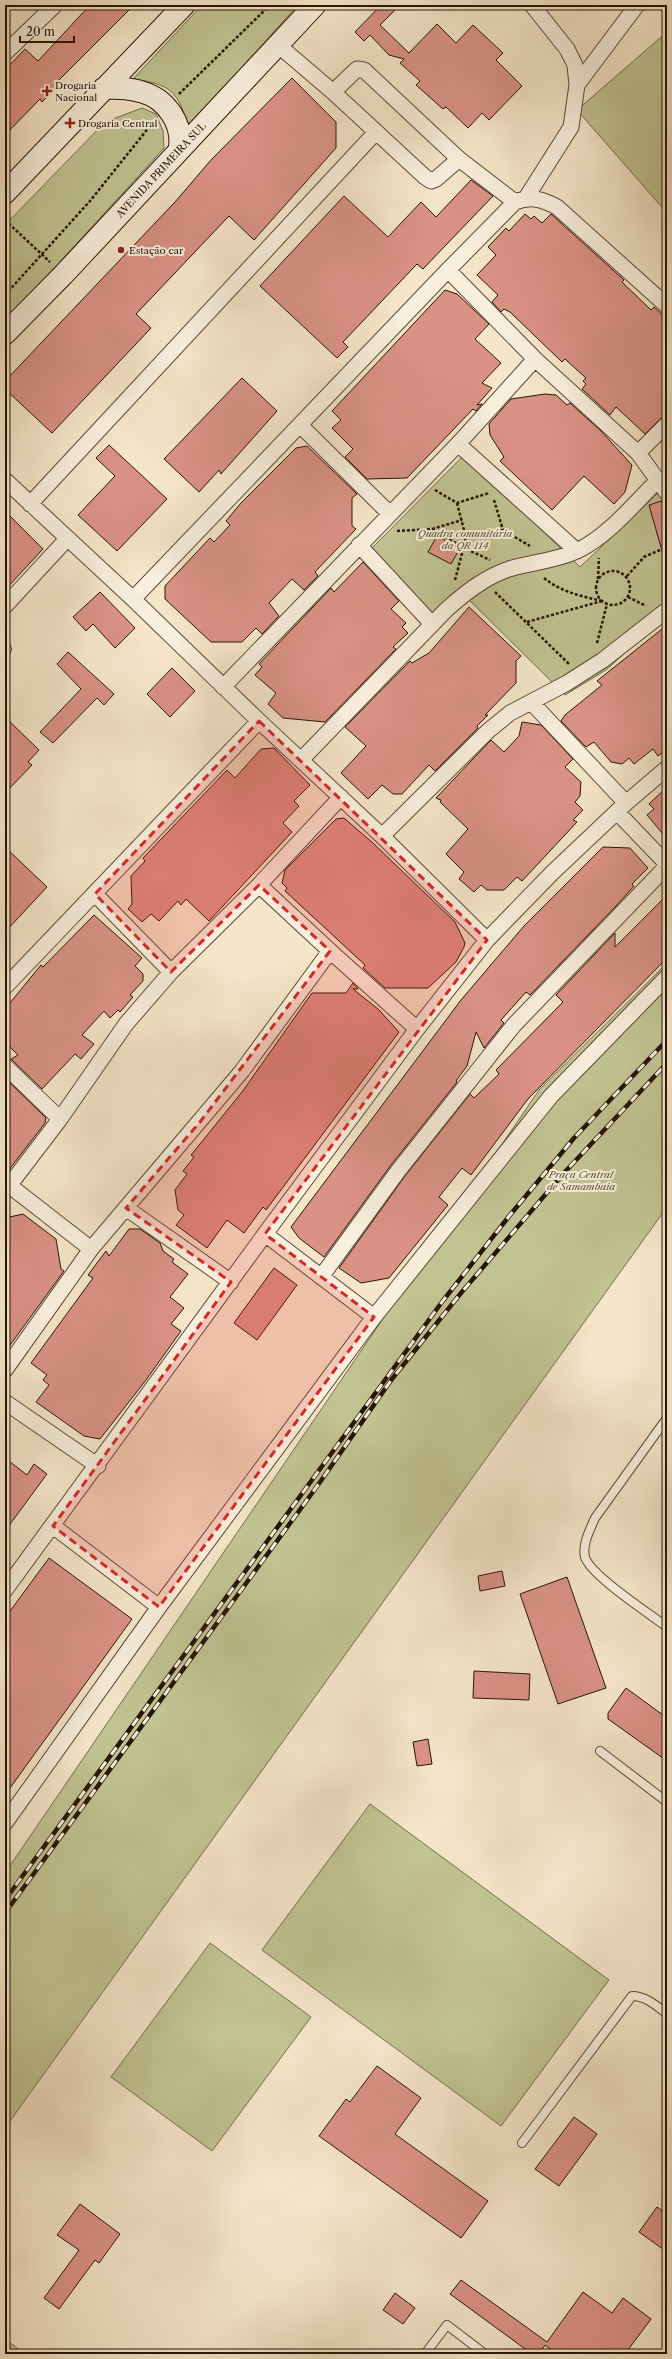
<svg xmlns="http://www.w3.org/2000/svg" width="672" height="2359" font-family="'Libre Caslon Text',serif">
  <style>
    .green { fill: #c1c393; stroke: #746c4c }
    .building { fill: #da9285; stroke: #261505 }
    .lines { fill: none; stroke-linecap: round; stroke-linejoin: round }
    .service-casing { stroke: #5a4936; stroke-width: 10 }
    .minor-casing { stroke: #5a4936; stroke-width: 17 }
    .secondary-casing { stroke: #261505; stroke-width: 23 }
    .path { stroke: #261505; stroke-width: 2.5; stroke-dasharray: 3 2; stroke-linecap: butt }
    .service { stroke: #f8efdc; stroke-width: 8 }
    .minor { stroke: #f8efdc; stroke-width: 15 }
    .secondary { stroke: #f8efdc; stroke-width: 21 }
    .rail-casing { stroke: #261505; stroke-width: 4.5 }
    .rail { stroke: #f8efdc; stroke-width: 3; stroke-dasharray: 9; stroke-linecap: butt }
    .marked { fill: #d62828; fill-opacity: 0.2; stroke: #d62828; stroke-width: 3; stroke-dasharray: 8 5; stroke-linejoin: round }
    .poi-dot { fill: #8f2418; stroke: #f8efdc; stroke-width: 1.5 }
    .labels { text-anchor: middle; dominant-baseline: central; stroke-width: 4; stroke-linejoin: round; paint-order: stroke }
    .poi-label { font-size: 10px; fill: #261505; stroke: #f8efdc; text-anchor: start }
    .street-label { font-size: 10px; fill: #261505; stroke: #f8efdc }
    .park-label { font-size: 10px; font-style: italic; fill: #5c5237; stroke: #f8efdc }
  </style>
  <rect width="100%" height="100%" fill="#f5e6c9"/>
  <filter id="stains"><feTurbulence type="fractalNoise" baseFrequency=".005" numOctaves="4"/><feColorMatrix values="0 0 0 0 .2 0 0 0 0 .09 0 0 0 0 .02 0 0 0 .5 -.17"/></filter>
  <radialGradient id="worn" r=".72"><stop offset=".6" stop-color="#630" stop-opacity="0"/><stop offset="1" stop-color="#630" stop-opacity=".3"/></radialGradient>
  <path class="green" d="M202,5L297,6L188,128C179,91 170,84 133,79Z
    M667,32V213L577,110Z
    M142,108L156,114L163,131L164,148L5,322V225L105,122Z
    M464,455L580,567L658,493L667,506V615L606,670L565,695L468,599L437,624L368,552Z
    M667,963V1207L5,2128V1873L539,1090Z
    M370,1804L609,1980L501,2126L262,1950Z
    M210,1943L311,2017L212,2151L111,2077Z
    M5,2339L25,2354H5Z"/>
  <path class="building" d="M90,5H134L59,80L61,82L42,102L40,99L5,135V70L25,49L38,61Z
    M381,5H400L380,25L409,53L437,24L456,43L473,25L503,53L496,60L522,86L489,120L482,113L468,128L446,107L443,109L416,85L420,81L400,63L404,59L389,55L370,35L364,41L355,32Z
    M292,78L336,122V148L254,240L229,216L136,314L151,328L52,433L5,389V381L175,202L211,160Z
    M471,180L493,196L423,269L417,264L343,342L348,347L337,358L260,286L344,196L388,237L421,202L436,217Z
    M525,214L531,219L534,216L542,223L551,214L624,280L622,282L651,310L654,307L667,319V412L645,434L616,407L610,415L582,389L586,384L583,381L586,378L565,359L562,362L510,312L504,309L501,312L492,302L498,295L477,275L496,255L488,247L506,228L509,231Z
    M445,290L457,294L489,324L475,339L501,363L482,383L492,388L477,405L482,404L476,411L473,409L407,478L367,479L345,457L353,449L332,428L341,420L332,411Z
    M242,378L277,411L221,474L219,470L199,492L164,459Z
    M545,394L556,395L567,405L570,403L600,430L632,465L625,492L614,504L584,476L552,510L500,461L504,457L490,435L489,424L511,399Z
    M109,445L167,499L117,551L78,515L115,476L96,458Z
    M307,446L357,494L352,498V526L356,529L315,572L318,576L304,590L292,579L269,603L279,616L262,634L256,628L242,642H211L165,599V586L210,538L214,542L230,525L226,521L241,503L296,448Z
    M661,501L667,508V557L664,558L649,505Z
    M5,511L43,549L5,590Z
    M437,536L460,548L451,564L428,552Z
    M363,562L399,601L391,609L406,623L402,627L408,633L393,647L396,649L325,722L283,718L268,704L276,693L255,675L262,667L259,664L331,588L334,592Z
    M100,592L135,628L115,648L93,624L86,631L73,617Z
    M469,607L521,656L516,661V683L485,715H488L477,726L478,728L435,771L429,765L402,794H393L382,785L368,799L341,773L366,746L345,727L410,661L412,663L429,653Z
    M667,625V749L658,756L653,749L634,764L629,758L622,764L611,762L594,742L586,747L561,721L565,715L602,685L597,681Z
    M68,652L114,694L104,705L97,698L53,743L40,732L81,689L57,664Z
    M172,668L195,691L170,717L147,694Z
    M5,717L39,750L28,762L32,765L5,793Z
    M522,722L541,725L573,759L565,767L581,782L580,796L575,802L583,810L573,820L577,822L522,881L517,877L504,890H487L481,885L474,892L459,879L464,872L446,854L468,829L440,802L441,800L436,798L491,740L504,752L519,736Z
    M274,748L310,785L294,801L299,806L283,823L292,832L209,921L186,899L181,905L178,901L159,921L151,914L142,922L128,909L132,904L131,876L145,861L143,858L227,770L235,778L261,749Z
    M667,787V839L647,815L654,809L649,804Z
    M344,818L373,843L455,922L465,943L464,947L456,962L428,988H385L363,968L365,965L285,891L287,888L282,883L285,870L336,819Z
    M5,847L47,887L5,932Z
    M603,847L630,848L648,868L632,884L634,886L616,906L530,995L526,992L501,1020L504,1023L484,1048L476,1032L467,1066L456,1081L457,1082L391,1165L324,1257L299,1238L291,1227L461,1000L524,926Z
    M667,895V958L528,1099L471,1175L462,1168L439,1197L448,1205L389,1278L361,1283L339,1268L405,1176L470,1094L474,1098L499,1074L496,1070L563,1002L556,995L615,933V947Z
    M94,915L142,958L135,966L143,974V981L130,995L133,997L120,1012L118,1010L110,1018L104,1011L82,1035L94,1044L81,1059L75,1054L42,1089L11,1059L18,1055L5,1042V1009L41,965L43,967Z
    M353,983L358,989H353L378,1009L399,1032L266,1210L263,1207L244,1233L227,1220L207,1248L176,1225L184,1215L178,1210L175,1190L187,1174L183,1171L194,1157L191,1155L242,1092L312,993H346Z
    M5,1078L46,1118L45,1123L5,1175Z
    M23,1214L56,1239L61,1269L64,1271L5,1352V1218Z
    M129,1229H140L160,1243L163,1251L174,1259L172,1262L188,1274L170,1297L184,1308L171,1324L181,1331L146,1380L100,1439L84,1436L36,1402L49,1385L43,1380L47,1375L31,1363L93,1278L88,1275L106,1251L109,1256Z
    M274,1268L297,1285L257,1340L234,1323Z
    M5,1458L27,1475L34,1464L47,1474L5,1531Z
    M49,1558L132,1619L5,1795V1618Z
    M502,1571L505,1586L480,1591L478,1576Z
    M567,1577L606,1688L558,1704L520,1594Z
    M474,1671L530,1674L529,1700L473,1698Z
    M626,1688L667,1718V1761L608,1719V1713Z
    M428,1739L432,1764L417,1766L413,1742Z
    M377,2066L421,2098L395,2134L488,2201L461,2238L319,2136L346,2099L350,2102Z
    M574,2117L597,2134L559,2186L535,2169Z
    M80,2204L120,2234L99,2263L95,2260L59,2309L44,2298L79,2250L57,2235Z
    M657,2207L667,2214V2252L639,2232Z
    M461,2280L547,2342L583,2292L612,2313L623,2298L651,2319L625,2354H557L545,2345L539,2354H532L450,2294Z
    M395,2293L415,2308L403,2324L383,2310Z"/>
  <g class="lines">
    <defs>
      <path id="service" d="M5,644L7,649L5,654
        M667,1418L595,1518C590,1530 582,1544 585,1557C590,1575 650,1614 667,1627
        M600,1751L667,1802
        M522,2143L632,1996C646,1996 657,2006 667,2014
        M425,2354L447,2325L485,2354"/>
      <path id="minor" d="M278,45L333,92
        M5,53L55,5
        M357,69L364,70L459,159L436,179L431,181L425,177L333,92Z
        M577,85L637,5
        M459,159L515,202
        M526,198L571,127L577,85L575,65L567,49L532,5
        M535,359L638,453L667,493
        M300,425L389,513
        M458,444L577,551
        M638,453L667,424
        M5,480L133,599L259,721L382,836L487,940
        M30,504L376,132
        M359,545L432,624
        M133,599L448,270L515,202C531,196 542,199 557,207L667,306
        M5,606L67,539
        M223,687L458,444L535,359L448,270
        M532,703L626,803
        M301,760L446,610C465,593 485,577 509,569C532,562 555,561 577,551C608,536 633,505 657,481
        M617,812L667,864
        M382,836L488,731L510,713L567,683L603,660L667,610
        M95,894L171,972
        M330,951L417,1029
        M5,987L259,721
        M5,1066L60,1119
        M10,1186L91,1249
        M5,1191L60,1119L126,1024L171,972L259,885L341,797
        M126,1208L231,1282
        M265,1234L374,1317
        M321,1277L398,1171L514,1025L667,866
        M5,1370L91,1249L242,1071L330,951L259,885
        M5,1402L98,1466
        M53,1526L159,1607
        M5,1590L265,1234L417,1029L487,940L552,873L626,803L667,768
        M5,1823L159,1607L374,1317L551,1096L667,977"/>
      <path id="secondary" d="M104,88C117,88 130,88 142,92C167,99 184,125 179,150
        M5,193L184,5
        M5,334L64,274L315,5"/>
    </defs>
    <use href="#service" class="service-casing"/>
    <use href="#minor" class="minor-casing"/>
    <use href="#secondary" class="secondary-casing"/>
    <path class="path" d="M179,94L270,5
      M5,220L50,262
      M5,295L90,201L154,121
      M435,490L457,503L489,493
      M494,500L503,530L530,546
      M457,503L466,538L503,530
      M432,529L464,548L490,560
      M397,531L432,529L462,520
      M596 588a17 17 0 1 1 34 0a17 17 0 1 1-34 0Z
      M627,576L644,557L667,547
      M544,578C561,592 581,596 602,601
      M598,579L599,558
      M455,580L466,538
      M495,592L569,664
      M628,597L646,606
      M527,622L602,601
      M597,643L607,604"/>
    <use href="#service" class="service"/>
    <use href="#minor" class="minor"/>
    <use href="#secondary" class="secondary"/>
    <defs>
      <path id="rail" d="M5,1900L442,1302L510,1215L574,1138L667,1040
        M5,1913L318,1485L392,1379L461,1293L563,1174L667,1063"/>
    </defs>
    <use href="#rail" class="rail-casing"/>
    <use href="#rail" class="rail"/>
  </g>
  <path class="marked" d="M259,721L487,940L265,1234L374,1317L159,1607L53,1526L231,1282L126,1208L200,1122L330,951L259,885L171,972L95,894Z"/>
  <g class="poi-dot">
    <path d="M45 85h4v4h4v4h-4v4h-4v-4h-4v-4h4z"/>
    <path d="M68 117h4v4h4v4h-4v4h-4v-4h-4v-4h4z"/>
    <circle cx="121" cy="250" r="4"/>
  </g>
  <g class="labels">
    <g class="poi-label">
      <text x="55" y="85">Drogaria<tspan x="55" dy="12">Nacional</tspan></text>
      <text x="78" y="123">Drogaria Central</text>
      <text x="129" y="250">Estação car</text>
    </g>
    <g class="street-label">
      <text transform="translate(161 170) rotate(-47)">AVENIDA PRIMEIRA SUL</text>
    </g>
    <g class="park-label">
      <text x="465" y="533">Quadra comunitária<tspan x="465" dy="12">da QR 114</tspan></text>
      <text x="581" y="1174">Praça Central<tspan x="581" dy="12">de Samambaia</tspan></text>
    </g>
  </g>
  <rect width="672" height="2359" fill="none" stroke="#f5e6c9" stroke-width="20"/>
  <rect x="6" y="6" width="660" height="2347" fill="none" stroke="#261505" stroke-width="2"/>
  <rect x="10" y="10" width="652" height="2339" fill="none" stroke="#261505"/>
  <path d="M20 36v6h54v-6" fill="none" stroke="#261505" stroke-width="2"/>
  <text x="26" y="36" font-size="12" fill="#261505" stroke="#f8efdc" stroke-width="3" paint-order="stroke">20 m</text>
  <rect width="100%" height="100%" filter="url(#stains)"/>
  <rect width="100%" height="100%" fill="url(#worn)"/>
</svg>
